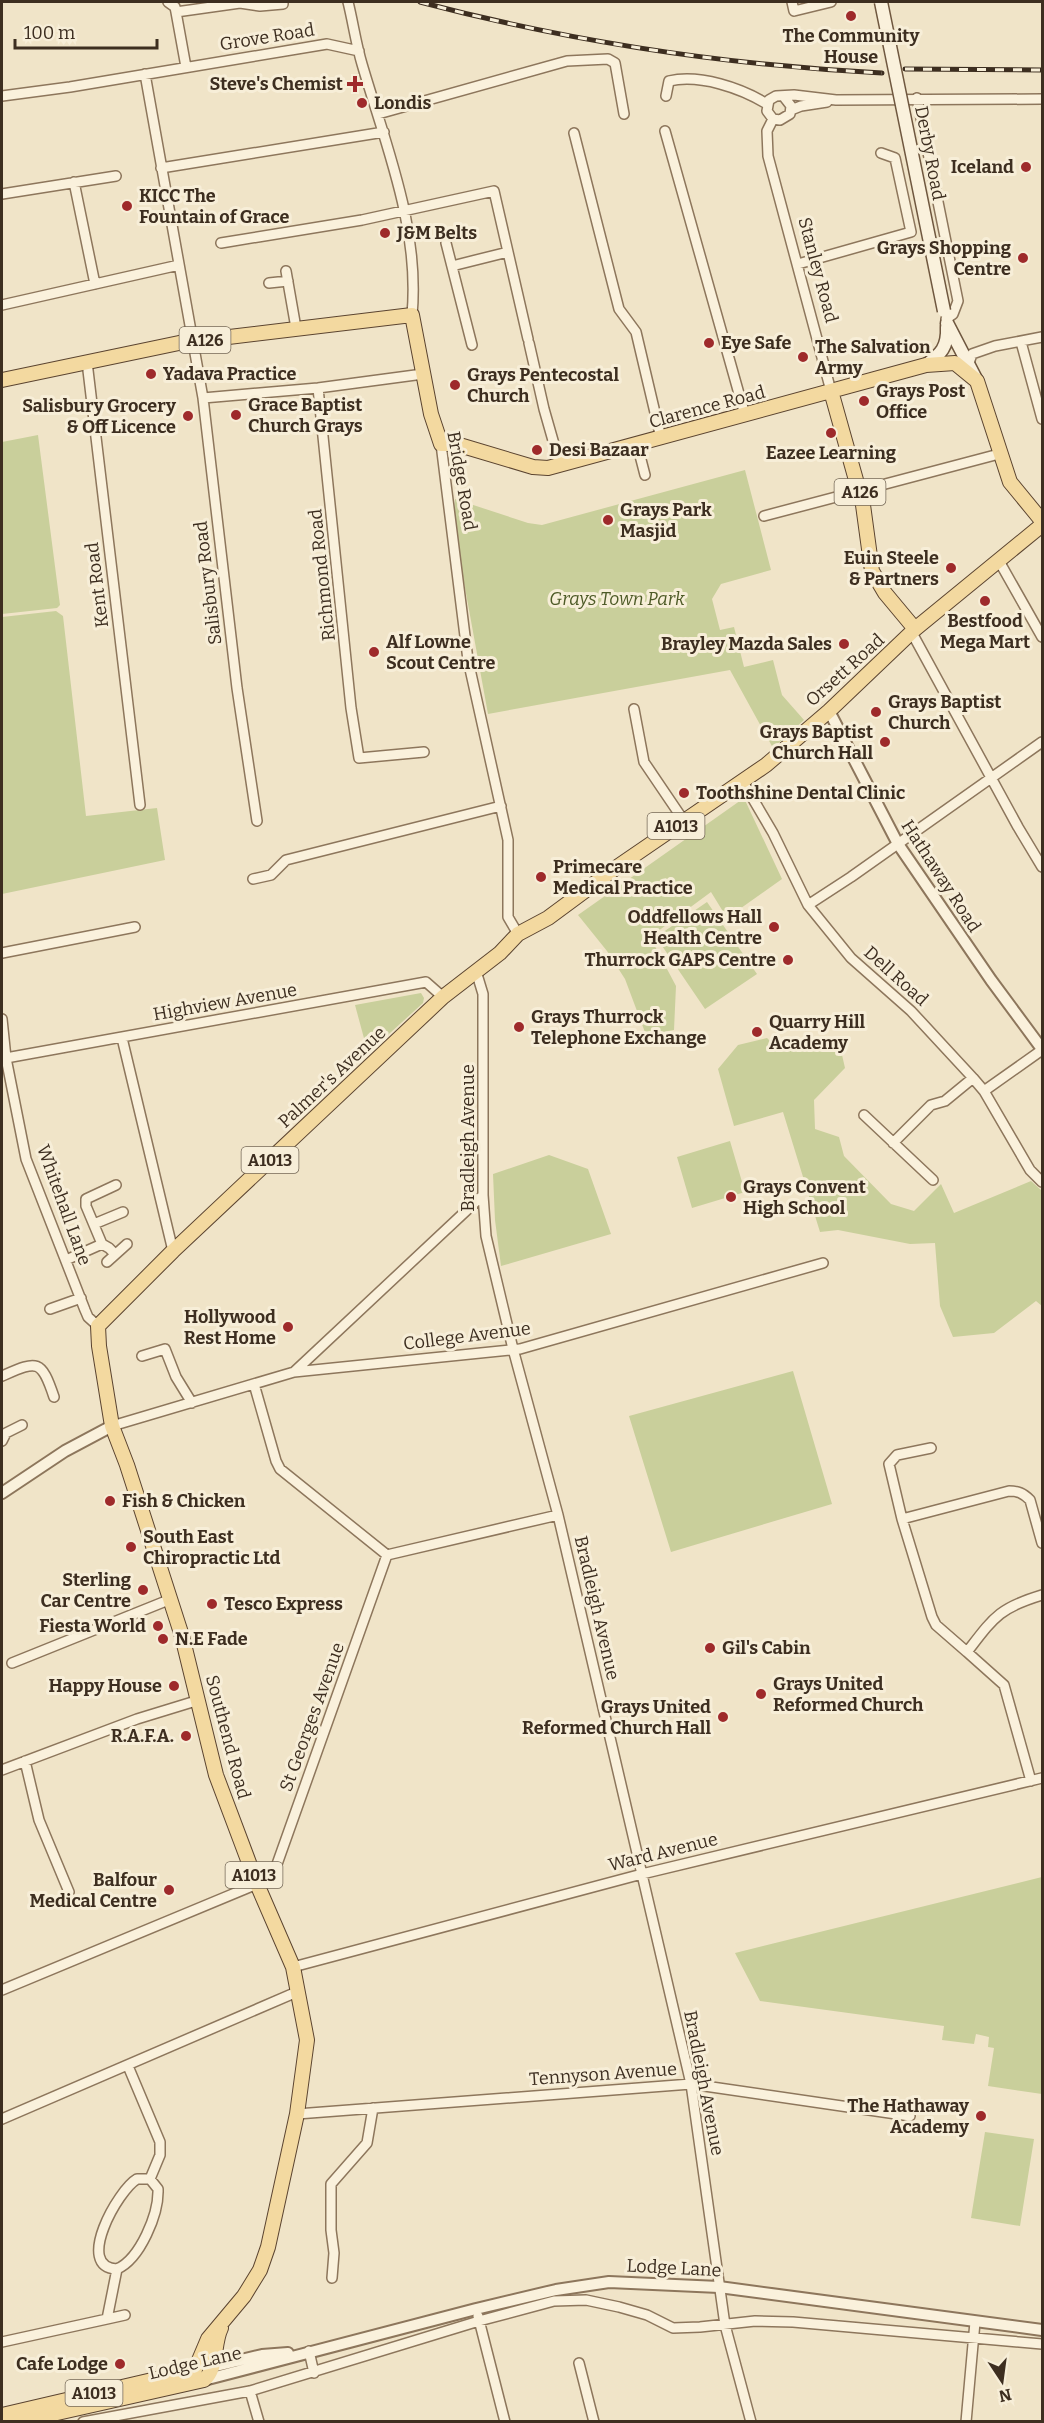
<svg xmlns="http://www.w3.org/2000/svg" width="1044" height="2423" font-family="Bitter,serif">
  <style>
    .green { fill: #c9cf9b }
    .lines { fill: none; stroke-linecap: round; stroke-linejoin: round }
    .minor-casing { stroke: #8d765c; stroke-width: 12 }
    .tertiary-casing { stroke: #8d765c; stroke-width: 14 }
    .secondary-casing { stroke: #6f573f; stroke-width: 15 }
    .primary-casing { stroke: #5b4430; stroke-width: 16 }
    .minor { stroke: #faf1dc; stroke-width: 9 }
    .tertiary { stroke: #faf1dc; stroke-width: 10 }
    .secondary { stroke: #faf1dc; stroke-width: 12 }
    .primary { stroke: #f3d9a0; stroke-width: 14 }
    .rail-casing { stroke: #3d2e20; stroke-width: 5 }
    .rail { stroke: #f7eed8; stroke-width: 3; stroke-dasharray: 9; stroke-linecap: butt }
    .secondary-bridge-casing { stroke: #6f573f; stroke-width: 15; stroke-linecap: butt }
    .secondary-bridge { stroke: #faf1dc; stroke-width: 12 }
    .poi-dot { fill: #9e2a2b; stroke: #f7eed8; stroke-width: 2 }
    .labels { text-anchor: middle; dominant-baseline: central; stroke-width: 6; stroke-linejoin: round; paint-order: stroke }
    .shield { fill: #f7eed8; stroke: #756857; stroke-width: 1.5 }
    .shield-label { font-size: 16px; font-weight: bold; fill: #3d2e20 }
    .poi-label { font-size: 18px; font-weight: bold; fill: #3d2e20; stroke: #f7eed8; text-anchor: start }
    .street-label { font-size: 18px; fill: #3d2e20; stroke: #f7eed8 }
    .park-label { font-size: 18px; font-style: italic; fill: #4d5a26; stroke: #f7eed8 }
  </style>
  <rect width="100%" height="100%" fill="#f0e4c8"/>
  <path class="green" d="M38,435L60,605L57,608L2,614V442Z
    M745,470L771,570L721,584L712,599L720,630L734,627L744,667L773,660L782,695L804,720L773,748L730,670L488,714L453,522L455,499L528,523L542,525Z
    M56,611L63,616L86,816L157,808L165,860L2,894V617Z
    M744,798L782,879L727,918L711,892L650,937L676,986L674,1030L646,1035L625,979L607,951L578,915Z
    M707,902L757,974L705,1009L656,937Z
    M421,993L424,998L423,1003L368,1053L355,1005Z
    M767,1038L779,1050L791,1051L821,1039L840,1046L845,1068L814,1100L815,1129L839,1137L844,1156L891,1204L914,1211L941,1184L954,1213L1031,1181L1042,1191V1306L1036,1301L994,1333L953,1337L940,1306L935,1243L910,1244L838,1230L820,1232L783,1112L734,1126L718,1069L738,1045Z
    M730,1141L745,1192L692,1208L677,1157Z
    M549,1155L588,1169L611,1234L501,1266L495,1220L493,1174Z
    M793,1371L832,1504L671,1552L629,1416Z
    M1042,1877V2094L988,2086L994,2048L988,2047L989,2037L976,2034L974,2044L942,2040L944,2026L760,2001L735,1953Z
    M985,2132L1034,2139L1020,2226L971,2218Z"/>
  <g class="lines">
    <defs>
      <path id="minor" d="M168,2L175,7L176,12L186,67
        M348,2C353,22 356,44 362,64C386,146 420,228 412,315
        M792,2L794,11L831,2
        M176,12L240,3L260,6L283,4V2
        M145,74L203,398L237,688L257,821
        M2,96L70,87L327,44L359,51
        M666,96L669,81C700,74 741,88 767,104
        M784,97L791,106L790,114L780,120L773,119L767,111L769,100L776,96L794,95L836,100L1042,99
        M917,98L958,301L953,314L946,319
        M791,110L801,106L827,102
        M378,114L567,61L608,59L615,63L624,114
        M773,119L767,131L768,156L831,391
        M665,131L745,415
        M574,133L619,309L636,332L661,438
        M161,168L384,132
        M74,182L95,284
        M2,194L116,176
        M221,243L362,220L494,191L528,339
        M446,243L472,345
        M798,264L911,232L895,158L881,153
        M452,266L508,252
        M286,271L296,328
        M269,283L288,281
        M2,305L179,265
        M1021,342L1042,419
        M529,343L544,409L560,465
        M87,362L140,805
        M969,363L972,354L995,346L1042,337
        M318,388L351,708L359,758L424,752
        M203,398L318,388L423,374
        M441,444L468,660L508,840V917L518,934
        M637,444L645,475
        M764,516L999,454
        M999,561L1042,637
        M912,633L1018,827L1042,867
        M634,709L644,762L684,821
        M743,782L773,833L808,905L851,958L911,1011L973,1078L984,1091L1030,1170L1042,1182
        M253,879L271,875L286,860L501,806
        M808,905L851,877L1042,742
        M2,953L135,927
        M476,971L483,994V1195L486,1236L513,1349L558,1515L691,2084L725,2325L751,2422
        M2,1019L6,1058L26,1159L85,1310L88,1317L98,1326
        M122,1038L173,1251
        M6,1058L426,982L443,997
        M984,1091L1042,1050
        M864,1115L933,1180
        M893,1143L931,1105L945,1101L973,1078
        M94,1224L123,1212
        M102,1244L86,1206V1199L116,1185
        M66,1260L102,1244L109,1248L115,1254
        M107,1262L127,1244
        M50,1309L81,1298
        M142,1356L165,1349L176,1377L192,1403
        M294,1372L483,1195
        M2,1376C37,1361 41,1358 54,1397
        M254,1384L276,1461L280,1469L387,1555L558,1515
        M112,1426L294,1372L520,1349L823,1263
        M2,1441L6,1433L22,1425
        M902,1519L889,1464L897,1455L931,1448
        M1042,1543L1030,1500C1023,1493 1018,1491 1009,1491L902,1519L932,1617L936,1625L967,1652C994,1617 999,1608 1042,1595
        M967,1652L1004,1685L1031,1781
        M12,1663L171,1599
        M25,1761L39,1820L69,1892
        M2,1770L137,1719L199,1700
        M293,1967L642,1874L1042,1778
        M2,1990L257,1884L276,1867L387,1555
        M128,2066L160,2142V2155L150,2179
        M297,2114L691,2084L910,2116
        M2,2119L299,1991
        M137,2179H150L158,2189C159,2214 140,2259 117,2269C74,2268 118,2190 137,2179Z
        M117,2269L107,2319L125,2315
        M332,2278L334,2253L331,2230V2184L367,2143L373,2108
        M478,2316L505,2422
        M2,2342L107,2319
        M309,2351L314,2373
        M579,2363L594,2422
        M250,2391L259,2422
        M83,2422L250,2391L479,2321L554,2301L586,2300L619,2307L647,2315L673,2328L700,2327L755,2321L793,2322L1042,2344
        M966,2422L975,2322"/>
      <path id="tertiary" d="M829,711L898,844L991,980L1042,1049
        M2,1493L65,1451L112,1426
        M212,2367L262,2355L288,2353
        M204,2380L476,2309L556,2290L609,2282L719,2287L1042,2330"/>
      <path id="secondary" d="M947,323L977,381
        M926,365C941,354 948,347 947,327"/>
      <path id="primary" d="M2,380L179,343L412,315L431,414L441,444H456L533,467L548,468L926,365L955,363L977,381L1010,482L1042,521
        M831,391L863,505L872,571L885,593L915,629
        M188,2372L197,2365L208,2339L244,2296L260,2270L268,2247L297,2114L307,2040L293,1967L257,1884L216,1775L182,1636L127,1465L112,1426L99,1346L98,1326L173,1251L443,997L500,953L518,934L548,918L617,867L766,765L829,711L915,629L1042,525
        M2,2415L195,2370
        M17,2422L204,2380C218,2368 213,2344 221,2328"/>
    </defs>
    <use href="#minor" class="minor-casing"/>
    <use href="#tertiary" class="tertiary-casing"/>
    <use href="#secondary" class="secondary-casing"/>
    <use href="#primary" class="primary-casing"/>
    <use href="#minor" class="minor"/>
    <use href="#tertiary" class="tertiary"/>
    <use href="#secondary" class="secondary"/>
    <use href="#primary" class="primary"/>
    <defs>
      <path id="rail" d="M420,2C572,42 726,65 882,73
        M905,69L1042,70"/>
    </defs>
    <use href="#rail" class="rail-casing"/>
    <use href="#rail" class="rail"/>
    <defs>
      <path id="secondary-bridge" d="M881,2L944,311"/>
    </defs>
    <use href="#secondary-bridge" class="secondary-bridge-casing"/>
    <use href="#secondary-bridge" class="secondary-bridge"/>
  </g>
  <g class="poi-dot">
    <circle cx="851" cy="16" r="6"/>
    <path d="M352 75h6v6h6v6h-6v6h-6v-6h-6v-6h6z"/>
    <circle cx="362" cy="103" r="6"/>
    <circle cx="1026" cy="167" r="6"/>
    <circle cx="127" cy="206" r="6"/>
    <circle cx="385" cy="233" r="6"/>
    <circle cx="1023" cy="258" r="6"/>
    <circle cx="709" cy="343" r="6"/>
    <circle cx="803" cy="357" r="6"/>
    <circle cx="151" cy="374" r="6"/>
    <circle cx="455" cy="385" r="6"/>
    <circle cx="864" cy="401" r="6"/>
    <circle cx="236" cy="415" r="6"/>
    <circle cx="188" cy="416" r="6"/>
    <circle cx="831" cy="433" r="6"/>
    <circle cx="537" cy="450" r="6"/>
    <circle cx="608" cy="520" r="6"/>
    <circle cx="951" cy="568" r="6"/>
    <circle cx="985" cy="601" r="6"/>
    <circle cx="844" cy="644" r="6"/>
    <circle cx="374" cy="652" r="6"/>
    <circle cx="876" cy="712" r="6"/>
    <circle cx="885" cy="742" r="6"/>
    <circle cx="684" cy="793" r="6"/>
    <circle cx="541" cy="877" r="6"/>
    <circle cx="774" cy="927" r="6"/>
    <circle cx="788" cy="960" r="6"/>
    <circle cx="519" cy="1027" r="6"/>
    <circle cx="757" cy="1032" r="6"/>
    <circle cx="731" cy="1197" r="6"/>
    <circle cx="288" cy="1327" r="6"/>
    <circle cx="110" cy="1501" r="6"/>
    <circle cx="131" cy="1547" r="6"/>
    <circle cx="143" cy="1590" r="6"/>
    <circle cx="212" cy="1604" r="6"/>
    <circle cx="158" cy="1626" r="6"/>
    <circle cx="163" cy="1639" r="6"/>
    <circle cx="710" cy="1648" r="6"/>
    <circle cx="174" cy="1686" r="6"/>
    <circle cx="761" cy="1694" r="6"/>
    <circle cx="723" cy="1717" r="6"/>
    <circle cx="186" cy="1736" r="6"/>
    <circle cx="169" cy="1890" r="6"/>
    <circle cx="981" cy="2116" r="6"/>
    <circle cx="120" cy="2364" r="6"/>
  </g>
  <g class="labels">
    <g class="shield">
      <rect x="179.5" y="327" width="51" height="26" rx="4.5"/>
      <rect x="834.5" y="479" width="51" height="26" rx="4.5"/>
      <rect x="647.5" y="813" width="57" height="26" rx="4.5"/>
      <rect x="241.5" y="1147" width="57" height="26" rx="4.5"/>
      <rect x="225.5" y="1862" width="57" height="26" rx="4.5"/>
      <rect x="65.5" y="2380" width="57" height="26" rx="4.5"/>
    </g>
    <g class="shield-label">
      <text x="205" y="340">A126</text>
      <text x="860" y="492">A126</text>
      <text x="676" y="826">A1013</text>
      <text x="270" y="1160">A1013</text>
      <text x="254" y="1875">A1013</text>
      <text x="94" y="2393">A1013</text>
    </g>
    <g class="poi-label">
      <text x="851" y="36" text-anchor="middle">The Community<tspan x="851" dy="21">House</tspan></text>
      <text x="343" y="84" text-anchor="end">Steve's Chemist</text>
      <text x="374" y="103">Londis</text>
      <text x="1014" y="167" text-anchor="end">Iceland</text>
      <text x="139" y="196">KICC The<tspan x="139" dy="21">Fountain of Grace</tspan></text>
      <text x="397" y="233">J&amp;M Belts</text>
      <text x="1011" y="248" text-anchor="end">Grays Shopping<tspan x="1011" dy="21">Centre</tspan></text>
      <text x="721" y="343">Eye Safe</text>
      <text x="815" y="347">The Salvation<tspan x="815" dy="21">Army</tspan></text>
      <text x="163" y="374">Yadava Practice</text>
      <text x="467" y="375">Grays Pentecostal<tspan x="467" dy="21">Church</tspan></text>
      <text x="876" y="391">Grays Post<tspan x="876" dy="21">Office</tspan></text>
      <text x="248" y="405">Grace Baptist<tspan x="248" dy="21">Church Grays</tspan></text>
      <text x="176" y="406" text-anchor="end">Salisbury Grocery<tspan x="176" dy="21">&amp; Off Licence</tspan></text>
      <text x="549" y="450">Desi Bazaar</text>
      <text x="831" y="453" text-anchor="middle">Eazee Learning</text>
      <text x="620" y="510">Grays Park<tspan x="620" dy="21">Masjid</tspan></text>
      <text x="939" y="558" text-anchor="end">Euin Steele<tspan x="939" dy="21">&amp; Partners</tspan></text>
      <text x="985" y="621" text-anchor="middle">Bestfood<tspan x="985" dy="21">Mega Mart</tspan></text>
      <text x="386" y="642">Alf Lowne<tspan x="386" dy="21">Scout Centre</tspan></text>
      <text x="832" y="644" text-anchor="end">Brayley Mazda Sales</text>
      <text x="888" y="702">Grays Baptist<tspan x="888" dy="21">Church</tspan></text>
      <text x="873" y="732" text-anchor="end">Grays Baptist<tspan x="873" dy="21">Church Hall</tspan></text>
      <text x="696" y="793">Toothshine Dental Clinic</text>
      <text x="553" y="867">Primecare<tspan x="553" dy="21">Medical Practice</tspan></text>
      <text x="762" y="917" text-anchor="end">Oddfellows Hall<tspan x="762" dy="21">Health Centre</tspan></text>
      <text x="776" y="960" text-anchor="end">Thurrock GAPS Centre</text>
      <text x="531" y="1017">Grays Thurrock<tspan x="531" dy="21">Telephone Exchange</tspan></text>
      <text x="769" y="1022">Quarry Hill<tspan x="769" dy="21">Academy</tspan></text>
      <text x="743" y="1187">Grays Convent<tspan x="743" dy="21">High School</tspan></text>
      <text x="276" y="1317" text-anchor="end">Hollywood<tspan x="276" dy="21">Rest Home</tspan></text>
      <text x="122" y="1501">Fish &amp; Chicken</text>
      <text x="143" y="1537">South East<tspan x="143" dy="21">Chiropractic Ltd</tspan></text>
      <text x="131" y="1580" text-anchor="end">Sterling<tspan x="131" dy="21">Car Centre</tspan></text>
      <text x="224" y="1604">Tesco Express</text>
      <text x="146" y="1626" text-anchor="end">Fiesta World</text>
      <text x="175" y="1639">N.E Fade</text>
      <text x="722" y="1648">Gil's Cabin</text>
      <text x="773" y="1684">Grays United<tspan x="773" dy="21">Reformed Church</tspan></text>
      <text x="162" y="1686" text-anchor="end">Happy House</text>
      <text x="711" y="1707" text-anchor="end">Grays United<tspan x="711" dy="21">Reformed Church Hall</tspan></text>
      <text x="174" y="1736" text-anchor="end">R.A.F.A.</text>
      <text x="157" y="1880" text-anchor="end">Balfour<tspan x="157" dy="21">Medical Centre</tspan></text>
      <text x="969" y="2106" text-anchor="end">The Hathaway<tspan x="969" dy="21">Academy</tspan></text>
      <text x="108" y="2364" text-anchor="end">Cafe Lodge</text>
    </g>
    <g class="street-label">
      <text transform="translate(267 37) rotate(-9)">Grove Road</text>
      <text transform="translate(930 153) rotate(79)">Derby Road</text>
      <text transform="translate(818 270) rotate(75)">Stanley Road</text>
      <text transform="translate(707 407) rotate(-15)">Clarence Road</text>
      <text transform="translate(462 481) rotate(80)">Bridge Road</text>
      <text transform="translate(322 575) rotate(-96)">Richmond Road</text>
      <text transform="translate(208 583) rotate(-97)">Salisbury Road</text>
      <text transform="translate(97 585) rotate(-97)">Kent Road</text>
      <text transform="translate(845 670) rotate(-42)">Orsett Road</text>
      <text transform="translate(941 876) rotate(57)">Hathaway Road</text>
      <text transform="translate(896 976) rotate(42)">Dell Road</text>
      <text transform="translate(225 1002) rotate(-10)">Highview Avenue</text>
      <text transform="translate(332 1077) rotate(-43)">Palmer's Avenue</text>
      <text transform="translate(468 1138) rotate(-90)">Bradleigh Avenue</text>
      <text transform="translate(64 1205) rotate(70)">Whitehall Lane</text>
      <text transform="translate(467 1336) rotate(-7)">College Avenue</text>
      <text transform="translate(597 1608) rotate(77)">Bradleigh Avenue</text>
      <text transform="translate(312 1717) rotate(-70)">St Georges Avenue</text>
      <text transform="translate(228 1737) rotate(75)">Southend Road</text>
      <text transform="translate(663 1852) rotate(-14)">Ward Avenue</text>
      <text transform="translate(603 2074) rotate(-4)">Tennyson Avenue</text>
      <text transform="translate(704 2083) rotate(79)">Bradleigh Avenue</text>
      <text transform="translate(674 2268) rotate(3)">Lodge Lane</text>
      <text transform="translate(195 2363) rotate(-13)">Lodge Lane</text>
    </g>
    <g class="park-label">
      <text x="617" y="599">Grays Town Park</text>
    </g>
  </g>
  <rect width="1044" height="2423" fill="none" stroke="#3d2e20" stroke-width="6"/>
  <g transform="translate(1002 2381) rotate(167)" stroke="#f7eed8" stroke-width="4.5" paint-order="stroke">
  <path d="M0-4.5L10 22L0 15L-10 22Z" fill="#3d2e20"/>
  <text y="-9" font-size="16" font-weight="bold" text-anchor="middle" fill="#3d2e20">N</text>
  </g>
  <path d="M15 39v9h142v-9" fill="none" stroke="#3d2e20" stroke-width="3"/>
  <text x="24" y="39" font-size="18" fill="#3d2e20" stroke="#f7eed8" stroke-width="4.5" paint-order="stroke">100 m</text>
</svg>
